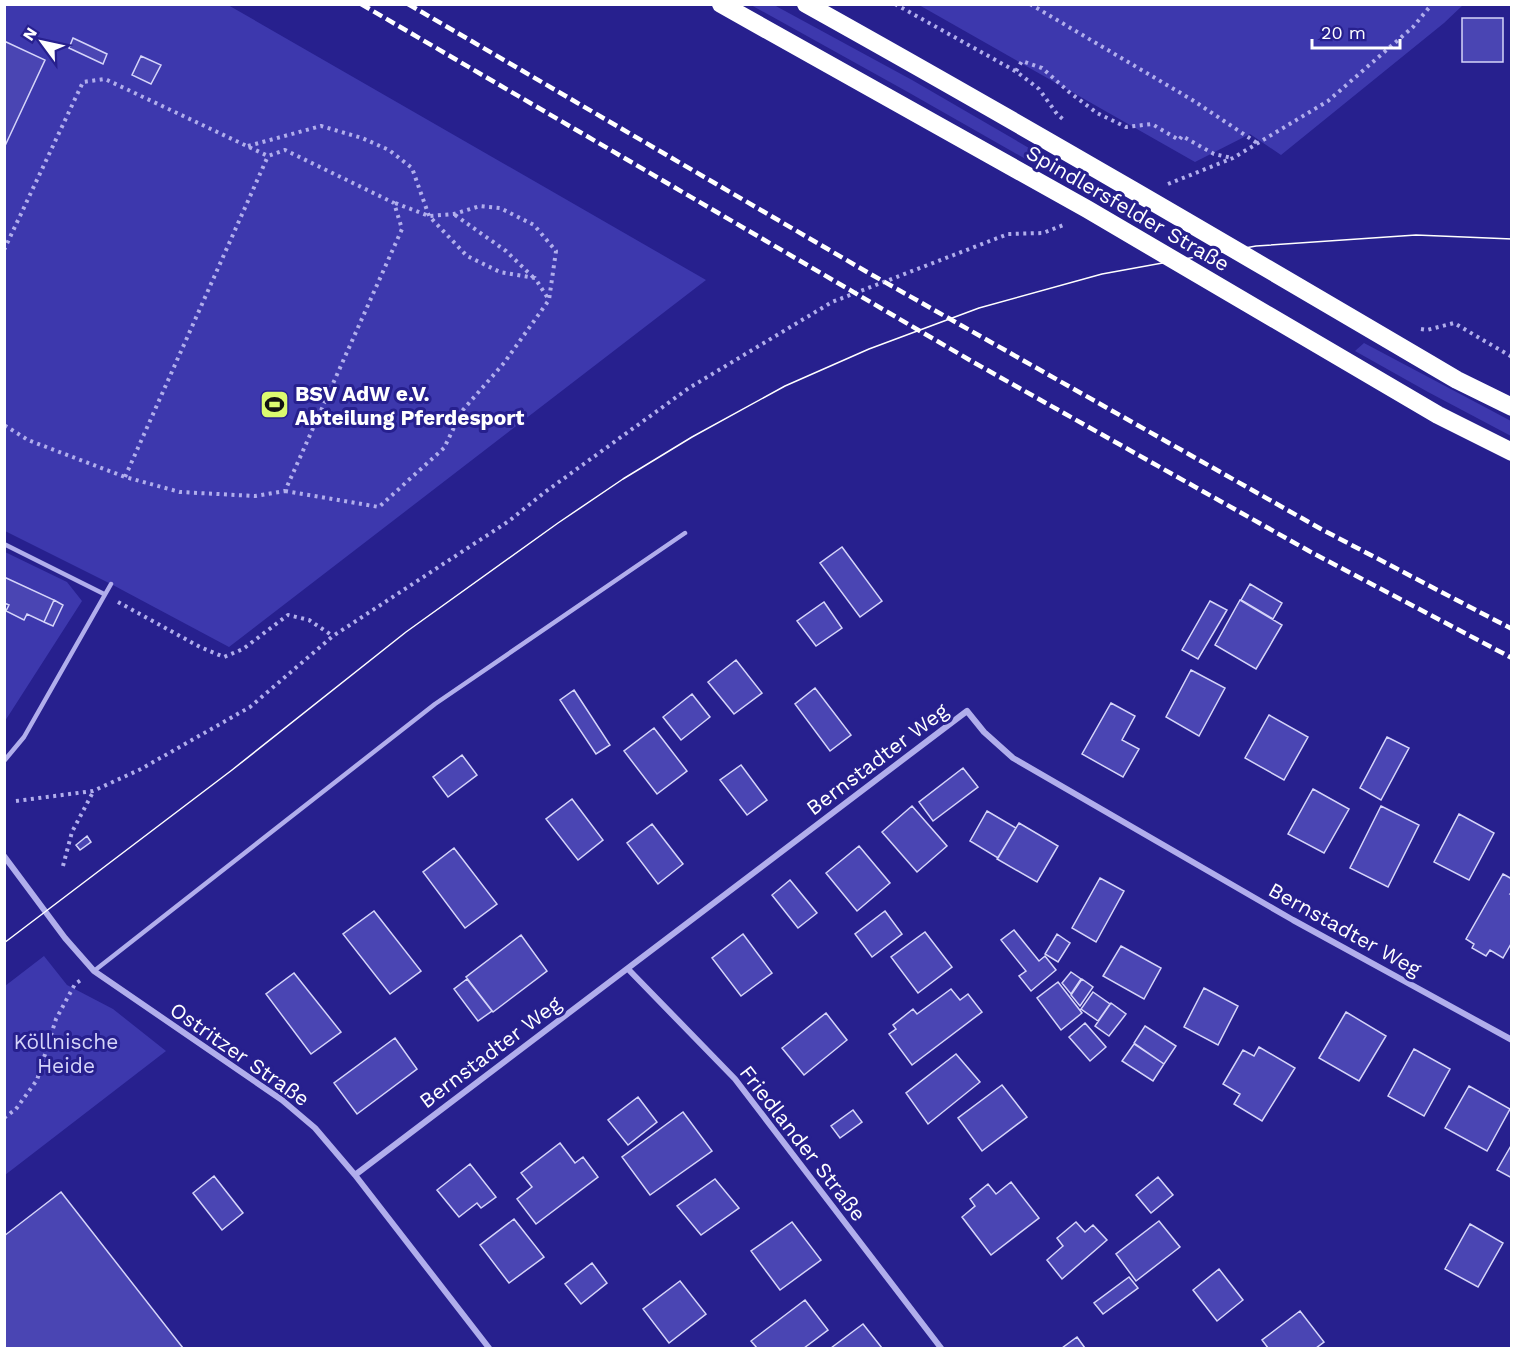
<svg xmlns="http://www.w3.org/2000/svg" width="1516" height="1353" font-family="'Work Sans',sans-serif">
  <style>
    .green { fill: #3d38ad }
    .building { fill: #4a45b3; stroke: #d5d4f9; stroke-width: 1.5 }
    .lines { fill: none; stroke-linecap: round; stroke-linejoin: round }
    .path { stroke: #b1aeec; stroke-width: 4; stroke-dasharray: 3 4.5; stroke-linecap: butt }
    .lane { stroke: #b1aeec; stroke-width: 4.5 }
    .street { stroke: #b1aeec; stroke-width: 6 }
    .highway { stroke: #fff; stroke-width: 18 }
    .tram { stroke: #fff; stroke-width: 1.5 }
    .rail { stroke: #fff; stroke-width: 4.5; stroke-dasharray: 10 4.5; stroke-linecap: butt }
    .labels { text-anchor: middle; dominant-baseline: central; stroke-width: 6; stroke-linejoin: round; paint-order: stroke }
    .street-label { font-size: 21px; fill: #fff; stroke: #27208e }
    .poi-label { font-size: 21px; font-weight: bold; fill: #fff; stroke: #27208e; text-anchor: start }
    .park-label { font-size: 21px; fill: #d5d4f9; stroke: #27208e }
  </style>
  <rect width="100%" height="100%" fill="#27208e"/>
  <path class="green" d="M5,5H228L706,280L229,647L111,584L5,531Z
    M751,5H774L912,80L1103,191L1096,199L906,91Z
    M919,5H1463L1444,23L1281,155L1250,134L1195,162Z
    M1364,343L1511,421V436L1428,392L1355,351Z
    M5,552L67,582L82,601L5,721Z
    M44,956L67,985L113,1009L166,1051L5,1175V986Z"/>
  <path class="building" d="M1462,18H1503V62H1462Z
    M73,38L107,54L103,64L69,48Z
    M4,41L45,60L4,148Z
    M141,56L161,65L151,84L132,75Z
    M842,547L882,601L860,617L820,563Z
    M4,577L54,600L44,622L27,614L24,620L6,611L9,605L4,603Z
    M1250,584L1282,603L1273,619L1241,600Z
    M54,600L63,605L53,626L44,622Z
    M1240,600L1282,625L1256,669L1215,645Z
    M1210,601L1227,610L1198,659L1182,650Z
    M824,602L842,628L816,646L797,621Z
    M736,660L762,693L734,714L708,682Z
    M1191,670L1225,688L1199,736L1166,717Z
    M815,688L851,735L830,751L795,704Z
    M574,690L610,745L596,754L560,700Z
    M692,694L710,717L681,740L663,717Z
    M1111,703L1135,716L1122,740L1139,749L1123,777L1082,754Z
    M1269,715L1308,737L1284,780L1245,758Z
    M654,728L687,771L657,794L624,751Z
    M1387,737L1409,748L1381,800L1360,788Z
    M462,755L477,775L448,797L433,777Z
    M741,765L767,800L747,815L720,780Z
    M963,768L978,787L933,821L919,802Z
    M1313,789L1349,809L1324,853L1288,834Z
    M572,799L603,840L578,860L546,819Z
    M912,806L947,846L917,872L882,832Z
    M1381,806L1419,825L1388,887L1350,868Z
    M987,811L1016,828L998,858L970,841Z
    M1459,814L1494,833L1469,880L1434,862Z
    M1019,823L1058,846L1037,882L997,859Z
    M652,824L683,864L658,884L627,843Z
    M87,836L91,842L80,850L76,845Z
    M859,846L890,883L857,911L826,873Z
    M454,848L497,904L465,928L423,872Z
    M1503,874L1512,879V892L1510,894L1512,895V942L1503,958L1490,950L1486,956L1472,948L1474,944L1466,939Z
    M1100,878L1124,891L1096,942L1072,928Z
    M790,880L817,913L798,928L772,895Z
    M374,911L421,971L390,994L343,934Z
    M885,911L902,934L872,957L855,934Z
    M1014,930L1039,961L1045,956L1056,970L1031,991L1019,976L1026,971L1001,940Z
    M925,932L952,967L918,993L891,957Z
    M743,934L772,973L741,996L712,958Z
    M1057,934L1070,943L1058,962L1045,954Z
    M521,935L547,971L493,1012L466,977Z
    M1121,946L1161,968L1144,999L1103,976Z
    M1071,972L1081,979L1071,994L1062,983Z
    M294,973L341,1032L311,1054L266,994Z
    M467,979L492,1011L478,1021L454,989Z
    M1082,979L1093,987L1080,1006L1071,995Z
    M1058,982L1082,1013L1061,1030L1037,998Z
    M1204,988L1238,1006L1218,1045L1184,1027Z
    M951,989L960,1000L968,994L982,1012L912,1065L889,1034L896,1029L893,1025L913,1009L917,1014Z
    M1093,992L1110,1004L1098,1021L1081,1009Z
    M1111,1003L1126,1014L1109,1036L1095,1026Z
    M1346,1012L1386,1036L1359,1081L1319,1058Z
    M826,1013L847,1040L804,1075L782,1048Z
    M1085,1023L1106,1047L1090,1061L1069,1037Z
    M1145,1026L1176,1046L1164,1064L1134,1043Z
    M395,1038L417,1069L357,1114L334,1083Z
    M1134,1044L1164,1064L1153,1081L1122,1061Z
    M1259,1047L1295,1068L1262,1121L1234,1104L1240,1094L1223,1084L1243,1050L1254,1056Z
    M1414,1049L1450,1069L1424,1116L1388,1096Z
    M956,1054L980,1082L928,1124L906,1093Z
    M1002,1085L1027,1117L982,1151L958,1118Z
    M1469,1086L1510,1109L1487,1151L1445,1128Z
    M638,1097L657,1122L628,1145L608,1120Z
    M853,1110L862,1122L840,1138L831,1126Z
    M683,1112L712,1151L650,1195L622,1157Z
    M560,1143L575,1163L583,1157L598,1177L536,1224L517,1199L532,1187L521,1173Z
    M1512,1144V1178L1497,1170Z
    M470,1164L496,1197L481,1208L477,1203L459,1217L437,1190Z
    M214,1176L243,1213L222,1230L193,1193Z
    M1158,1177L1173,1195L1151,1213L1136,1195Z
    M715,1179L739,1208L701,1235L677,1206Z
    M1011,1182L1039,1218L991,1255L962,1217L975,1206L970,1199L988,1184L996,1194Z
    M61,1192L183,1348H4V1236Z
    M514,1219L544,1257L509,1283L480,1245Z
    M1159,1221L1180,1247L1136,1281L1116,1254Z
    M792,1222L821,1260L780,1290L751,1251Z
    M1076,1222L1085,1232L1093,1225L1107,1240L1062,1279L1047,1260L1063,1246L1057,1238Z
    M1470,1224L1503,1243L1478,1287L1445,1269Z
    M592,1263L607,1283L581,1304L565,1284Z
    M1219,1269L1243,1300L1217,1321L1193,1290Z
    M1129,1277L1138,1288L1103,1314L1094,1303Z
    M680,1281L706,1314L669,1343L643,1309Z
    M805,1300L828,1330L804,1348H757L751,1341Z
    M1300,1311L1324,1342L1316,1348H1268L1262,1340Z
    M863,1324L882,1348H831Z
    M1077,1337L1085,1348H1062Z"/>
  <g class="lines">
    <path class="path" d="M895,4L1017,72L1039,89L1057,114L1065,121
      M1030,4L1194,101L1257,143
      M1016,71L1022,61L1042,68L1069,92L1097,113L1126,127L1152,124L1179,140L1182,136L1214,154L1232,158
      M248,146L321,126L362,138L389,150L412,168L429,216L467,256L500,272L535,278L549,300
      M1168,184L1233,158L1328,101L1413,27L1432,4
      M455,215L506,251L533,277
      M4,250L83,82L105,79L268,156L285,150L394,203L402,229L285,491L255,496L180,492L125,477L28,440L4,425
      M1421,329L1427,330L1454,323L1512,357
      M125,477L268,156
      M285,491L379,507L444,448L462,411L504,363L549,300L556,251L534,225L500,208L480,206L454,214L429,216L395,203
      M118,602L200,647L224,657L243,649L288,615L309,620L333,636
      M16,801L93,791L141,769L250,707L333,636L509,521L545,492L689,388L832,302L1008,234L1043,233L1066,224
      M63,866L72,832L93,792
      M4,1118L16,1109L37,1080L56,1019L75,984L81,980"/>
    <path class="lane" d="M4,544L104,594
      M4,761L24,737L111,584
      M94,971L435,704L685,533"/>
    <path class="street" d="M4,856L65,938L94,971L282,1100L315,1128L355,1175L489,1348
      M628,969L735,1079L941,1348
      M355,1175L967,711L984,732L1013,758L1293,920L1512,1040"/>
    <path class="highway" d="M721,4L1087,209L1438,415L1512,452
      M806,4C1025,126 1241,253 1457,380L1512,407"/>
    <path class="tram" d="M4,943L232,770L406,632L558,523L623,479L692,437L785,386L869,349L979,308L1102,274L1256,246L1416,235L1512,239"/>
    <path class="rail" d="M361,4L973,362L1309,551L1512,658
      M408,4L867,272L1321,529L1512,629"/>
  </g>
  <defs>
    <symbol id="stadium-square" viewBox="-11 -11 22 22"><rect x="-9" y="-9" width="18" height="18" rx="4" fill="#dcfa6f" stroke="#27208e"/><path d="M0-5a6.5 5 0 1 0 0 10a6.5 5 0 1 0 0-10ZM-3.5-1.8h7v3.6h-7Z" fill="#111"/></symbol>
  </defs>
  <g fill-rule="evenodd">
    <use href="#stadium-square" x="258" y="388" width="33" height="33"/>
  </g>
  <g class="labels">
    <g class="street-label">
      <text transform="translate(1128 208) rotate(30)">Spindlersfelder Straße</text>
      <text transform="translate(877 759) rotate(-37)">Bernstadter Weg</text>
      <text transform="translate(1345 929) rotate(29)">Bernstadter Weg</text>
      <text transform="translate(490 1052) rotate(-37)">Bernstadter Weg</text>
      <text transform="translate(240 1054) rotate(35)">Ostritzer Straße</text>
      <text transform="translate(803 1143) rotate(52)">Friedlander Straße</text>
    </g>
    <g class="poi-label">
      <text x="295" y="393">BSV AdW e.V.<tspan x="295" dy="24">Abteilung Pferdesport</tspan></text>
    </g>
    <g class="park-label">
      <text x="66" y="1041">Köllnische<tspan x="66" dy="24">Heide</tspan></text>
    </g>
  </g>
  <rect width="1516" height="1353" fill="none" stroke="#ffffff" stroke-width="12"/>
  <g transform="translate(42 42) rotate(303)" stroke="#27208e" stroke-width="4.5" paint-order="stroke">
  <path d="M0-4.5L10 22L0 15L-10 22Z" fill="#ffffff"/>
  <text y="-9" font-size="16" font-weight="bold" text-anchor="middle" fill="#ffffff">N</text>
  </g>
  <path d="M1312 39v9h88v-9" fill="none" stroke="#ffffff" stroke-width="3"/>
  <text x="1321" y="39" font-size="18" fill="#ffffff" stroke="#27208e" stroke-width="4.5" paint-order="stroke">20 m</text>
</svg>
